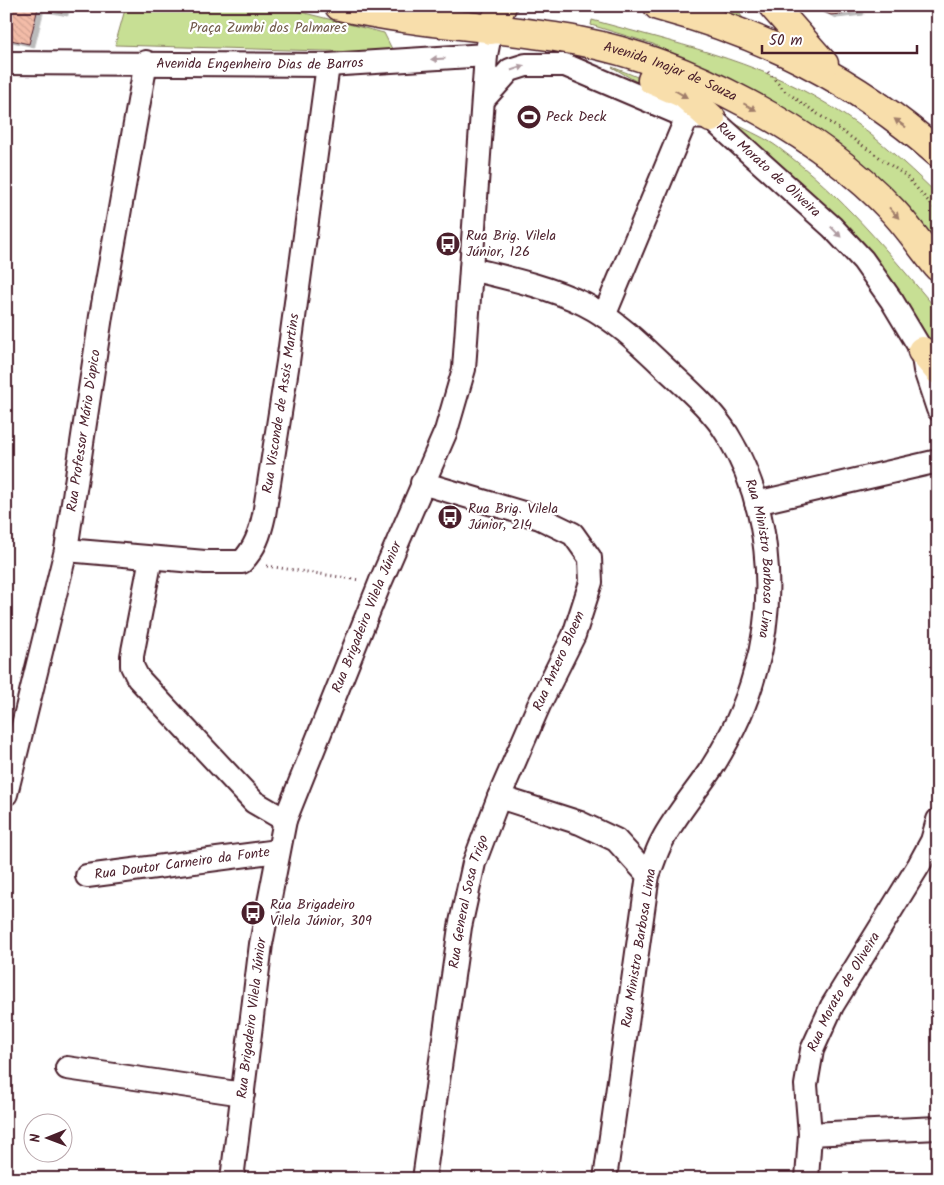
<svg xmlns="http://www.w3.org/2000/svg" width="944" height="1185" font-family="Kalam,sans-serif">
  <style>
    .park { fill: #c7df94; stroke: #887f60 }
    .building { fill: url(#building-back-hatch); stroke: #4a1f2b; filter: url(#shadow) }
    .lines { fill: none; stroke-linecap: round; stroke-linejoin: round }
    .minor-casing { stroke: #4a1f2b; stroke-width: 26 }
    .major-casing { stroke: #4a1f2b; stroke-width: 31 }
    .path { stroke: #4a1f2b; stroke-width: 3; stroke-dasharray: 1 4; stroke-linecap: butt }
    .minor { stroke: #fff; stroke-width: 22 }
    .major { stroke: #f8deab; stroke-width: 28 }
    .oneway { fill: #ae9aa0 }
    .oneway2 { fill: #a17e6b }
    .labels { text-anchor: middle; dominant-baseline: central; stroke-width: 4.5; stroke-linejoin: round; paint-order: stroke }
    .park-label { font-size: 14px; fill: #70594a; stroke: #fff }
    .street-label { font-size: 14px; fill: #4a1f2b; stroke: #fff }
    .poi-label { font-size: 14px; fill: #4a1f2b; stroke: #fff; text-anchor: start }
  </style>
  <defs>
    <pattern id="building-back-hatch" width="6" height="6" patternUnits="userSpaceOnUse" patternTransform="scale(1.25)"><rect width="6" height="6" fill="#f3bca8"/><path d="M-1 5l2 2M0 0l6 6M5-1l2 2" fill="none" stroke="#d2a191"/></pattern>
    <filter id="shadow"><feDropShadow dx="5.5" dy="3" stdDeviation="0" flood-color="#0004"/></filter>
  </defs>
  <rect width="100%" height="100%" fill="#fff"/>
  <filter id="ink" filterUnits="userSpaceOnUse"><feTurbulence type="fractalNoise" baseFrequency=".02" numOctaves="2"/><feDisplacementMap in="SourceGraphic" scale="10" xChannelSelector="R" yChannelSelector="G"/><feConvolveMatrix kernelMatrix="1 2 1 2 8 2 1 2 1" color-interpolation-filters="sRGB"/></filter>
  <g filter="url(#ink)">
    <path class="park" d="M126,6H277L384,33L394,53L115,45Z
      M709,6H734L748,25Z
      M592,20C671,42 756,60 827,104C868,129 903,161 938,195V259L720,80L653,44L591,25Z
      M612,67C655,83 695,103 736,124C750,132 766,138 779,148C841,194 889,253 938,311V335L933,340L911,332L861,261L696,117Z"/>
    <path class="building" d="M9,6H64L62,13L38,8L29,44L6,39Z
      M810,6H858V12L831,15Z"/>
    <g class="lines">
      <defs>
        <g id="minor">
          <path id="s1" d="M6,63L328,65L486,55"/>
          <path id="s2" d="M483,100L510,70L526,65H565L687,117L711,118L832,227L863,260L892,301L922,351L925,370L938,409"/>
          <path id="s3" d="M471,269C508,278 549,287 584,304C614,319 638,342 662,365C683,385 712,409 727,434C769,502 778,596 755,672C746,706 730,739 711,769C695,793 675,816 662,841C656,852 653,864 648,875L605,1179"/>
          <path d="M604,316L687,117"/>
          <path d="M422,483L540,518L573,534L590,558L591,582L574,635L539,705L499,797"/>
          <path d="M756,503L938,461"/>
          <path id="s4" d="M66,550L205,562H242C255,548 260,534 264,515L288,362L328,65"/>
          <path d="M151,558L132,656V666L138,678L254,802L285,820"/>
          <path id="s5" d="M6,794L66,550L101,316L146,62"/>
          <path id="s6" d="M87,876L278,851"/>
          <path d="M67,1068L243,1094"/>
          <path d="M810,1134L938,1128"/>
          <path id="s7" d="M232,1179L261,944L285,820L380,583L446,431L464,369L486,55L491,30"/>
          <path id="s8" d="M424,1179L460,927L474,863L499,797L580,823L616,840L648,875"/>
          <path id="s9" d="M807,1179L810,1134L806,1085L812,1050L832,1006L919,865L932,841L938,820"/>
        </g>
        <g id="major">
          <path id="s10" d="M339,6C418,25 499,26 578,41C685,61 819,132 893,211C909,228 923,249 938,267"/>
          <path d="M658,6C765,35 854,79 938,153"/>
          <path d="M773,6L824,64"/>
          <path d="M491,30L502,6"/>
          <path d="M652,80L684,94L711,118"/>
          <path d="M922,351L938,370"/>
        </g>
      </defs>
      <use href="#minor" class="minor-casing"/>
      <use href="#major" class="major-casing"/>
      <path class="path" d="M768,72L785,91L906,176L938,212
        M267,566L360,580"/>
      <use href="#minor" class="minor"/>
      <use href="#major" class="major"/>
    </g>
    <defs><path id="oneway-solid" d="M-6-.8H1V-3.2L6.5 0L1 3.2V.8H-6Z" transform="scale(1.25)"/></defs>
    <g class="oneway">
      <use href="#oneway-solid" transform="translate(438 59) rotate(177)"/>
      <use href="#oneway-solid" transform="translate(518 68) rotate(-19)"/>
      <use href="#oneway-solid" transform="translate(836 232) rotate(46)"/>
    </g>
    <g class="oneway2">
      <use href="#oneway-solid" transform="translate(681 94) rotate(30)"/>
      <use href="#oneway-solid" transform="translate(750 107) rotate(28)"/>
      <use href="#oneway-solid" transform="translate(900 123) rotate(-144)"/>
      <use href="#oneway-solid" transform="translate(894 213) rotate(48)"/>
    </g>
  </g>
  <defs>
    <symbol id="stadium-disc" viewBox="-11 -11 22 22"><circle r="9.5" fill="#4a1f2b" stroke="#fff"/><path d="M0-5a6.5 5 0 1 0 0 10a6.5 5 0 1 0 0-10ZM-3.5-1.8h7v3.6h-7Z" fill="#fff"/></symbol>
    <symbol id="bus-disc" viewBox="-11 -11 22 22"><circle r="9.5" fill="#4a1f2b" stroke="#fff"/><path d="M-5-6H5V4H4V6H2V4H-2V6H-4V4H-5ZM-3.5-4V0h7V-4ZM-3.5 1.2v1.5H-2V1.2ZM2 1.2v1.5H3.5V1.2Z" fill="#fff"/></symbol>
  </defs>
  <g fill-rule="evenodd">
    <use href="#stadium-disc" x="515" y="103" width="28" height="28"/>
    <use href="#bus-disc" x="434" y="230" width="28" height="28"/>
    <use href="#bus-disc" x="436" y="503" width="28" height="28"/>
    <use href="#bus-disc" x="239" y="899" width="28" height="28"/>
  </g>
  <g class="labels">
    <g class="park-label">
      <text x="268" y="28">Praça Zumbi dos Palmares</text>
    </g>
    <g class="street-label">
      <text stroke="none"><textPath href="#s1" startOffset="254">Avenida Engenheiro Dias de Barros</textPath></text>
      <text stroke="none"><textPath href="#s10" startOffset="339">Avenida Inajar de Souza</textPath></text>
      <text stroke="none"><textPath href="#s2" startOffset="330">Rua Morato de Oliveira</textPath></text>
      <text stroke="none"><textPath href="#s4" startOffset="342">Rua Visconde de Assis Martins</textPath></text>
      <text stroke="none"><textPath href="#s5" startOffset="372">Rua Professor Mário D'apico</textPath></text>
      <text stroke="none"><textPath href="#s3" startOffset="444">Rua Ministro Barbosa Lima</textPath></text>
      <text stroke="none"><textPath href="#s7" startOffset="582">Rua Brigadeiro Vilela Júnior</textPath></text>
      <text transform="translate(559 661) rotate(-66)">Rua Antero Bloem</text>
      <text stroke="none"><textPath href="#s6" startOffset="96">Rua Doutor Carneiro da Fonte</textPath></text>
      <text stroke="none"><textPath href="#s8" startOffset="281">Rua General Sosa Trigo</textPath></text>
      <text transform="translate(639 948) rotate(-81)">Rua Ministro Barbosa Lima</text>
      <text stroke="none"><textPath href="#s9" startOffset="196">Rua Morato de Oliveira</textPath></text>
      <text stroke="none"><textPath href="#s7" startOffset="162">Rua Brigadeiro Vilela Júnior</textPath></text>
    </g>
    <g class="poi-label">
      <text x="546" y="117">Peck Deck</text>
      <text x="466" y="236">Rua Brig. Vilela<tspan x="466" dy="16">Júnior, 126</tspan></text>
      <text x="468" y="509">Rua Brig. Vilela<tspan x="468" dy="16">Júnior, 214</tspan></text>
      <text x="270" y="905">Rua Brigadeiro<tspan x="270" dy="16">Vilela Júnior, 309</tspan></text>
    </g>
  </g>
  <rect width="944" height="1185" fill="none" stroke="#fff" stroke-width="25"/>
  <rect x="12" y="12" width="919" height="1160" fill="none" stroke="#4a1f2b" stroke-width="2" filter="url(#ink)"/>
  <g transform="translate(48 1138) rotate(269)"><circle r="24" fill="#ffffff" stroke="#b7a5aa"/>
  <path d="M0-4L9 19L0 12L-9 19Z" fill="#4a1f2b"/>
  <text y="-8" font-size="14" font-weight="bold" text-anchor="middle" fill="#4a1f2b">N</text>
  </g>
  <path d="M762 45v8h155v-8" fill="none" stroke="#4a1f2b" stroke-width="2.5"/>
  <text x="769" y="45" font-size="15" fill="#4a1f2b" stroke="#ffffff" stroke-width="4" paint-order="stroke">50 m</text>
</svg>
